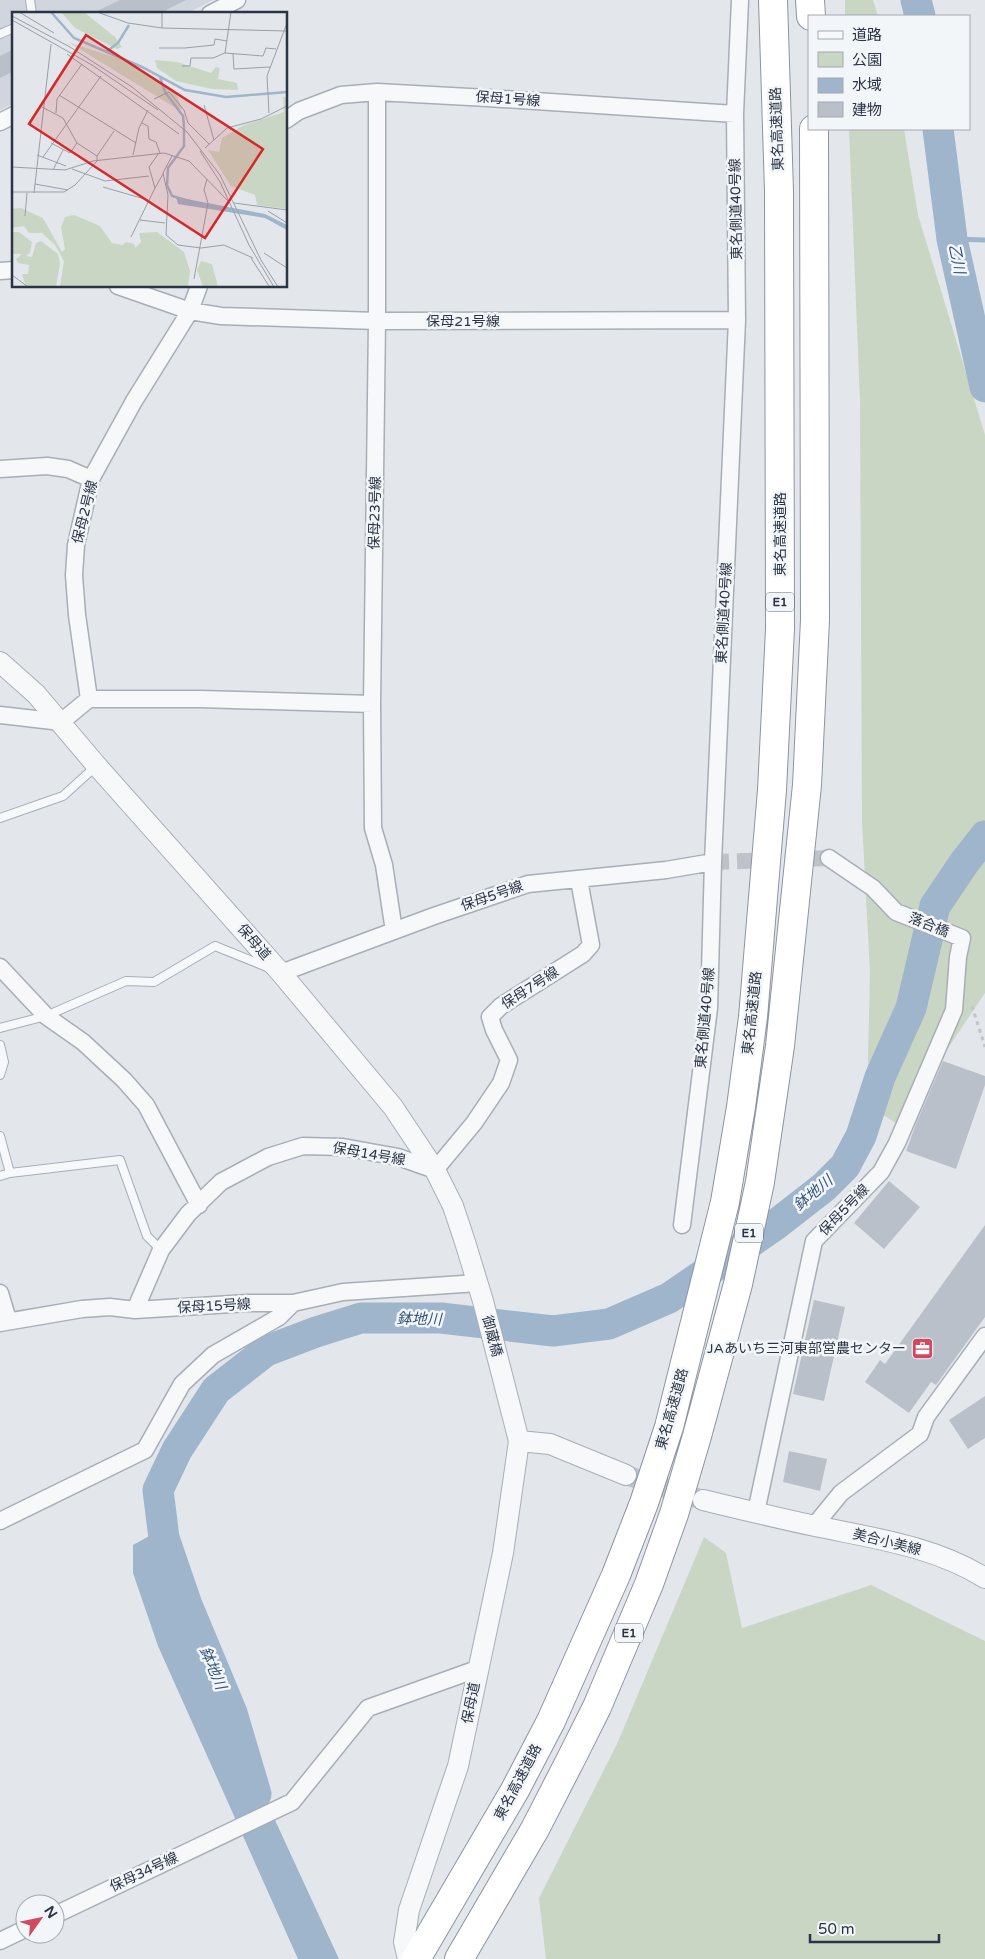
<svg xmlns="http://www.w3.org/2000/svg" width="985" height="1959" font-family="'Varela Round','Noto Sans JP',sans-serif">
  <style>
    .built { fill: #d1d6de }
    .green { fill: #c9d6c4 }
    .water { fill: #9eb5cc }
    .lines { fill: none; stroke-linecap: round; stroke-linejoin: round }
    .stream { stroke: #9eb5cc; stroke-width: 5 }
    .river { stroke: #9eb5cc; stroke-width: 31 }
    .building { fill: #bac0c9 }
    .minor-tunnel { stroke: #bec3ca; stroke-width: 16; stroke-dasharray: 16 8; stroke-linecap: butt }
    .tertiary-tunnel { stroke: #bec3ca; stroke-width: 20; stroke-dasharray: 20 10; stroke-linecap: butt }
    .service-casing { stroke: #a8aeb6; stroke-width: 10 }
    .minor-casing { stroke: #a8aeb6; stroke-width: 19 }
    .tertiary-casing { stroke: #a8aeb6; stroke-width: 22 }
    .motorway-casing { stroke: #8b94a3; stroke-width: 30 }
    .path { stroke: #c1c5cb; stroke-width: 3; stroke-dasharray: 4 4; stroke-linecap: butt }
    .service { stroke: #f6f8fa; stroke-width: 8 }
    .minor { stroke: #f6f8fa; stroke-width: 16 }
    .tertiary { stroke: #f6f8fa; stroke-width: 20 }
    .motorway { stroke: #fff; stroke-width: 28 }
    .labels { text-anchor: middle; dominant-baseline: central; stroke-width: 5; stroke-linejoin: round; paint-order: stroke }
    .shield { fill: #f3f6f9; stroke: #676e7a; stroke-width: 1 }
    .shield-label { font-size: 12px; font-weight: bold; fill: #2b3444 }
    .street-label { font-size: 14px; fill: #2b3444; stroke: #f3f6f9 }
    .poi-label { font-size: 14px; fill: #2b3444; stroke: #f3f6f9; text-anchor: end }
    .water-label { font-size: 15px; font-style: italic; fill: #345479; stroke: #f3f6f9 }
    .inset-river { fill: none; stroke: #9eb5cc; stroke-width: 2.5 }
    .inset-road { fill: none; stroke: #999fa9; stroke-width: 1 }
    .view { fill: #d62828; fill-opacity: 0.15; stroke: #d62828; stroke-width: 2.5 }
    .inset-edge { fill: none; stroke: #2b3444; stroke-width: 2.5 }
  </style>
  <rect width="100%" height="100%" fill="#e3e7ec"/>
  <path class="built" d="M0,0H213L186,14H14V103L0,110Z"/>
  <path class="green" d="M845,0H873L878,16H845Z
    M849,129H904L918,215L985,435V993L897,1124L867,1104L870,973L862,821L860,402Z
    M704,1537L726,1553L742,1628L871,1585L985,1641V1959H546L539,1898L617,1744Z"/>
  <path class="water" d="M169,1525L192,1640L339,1959H298L158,1646L133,1573V1545Z"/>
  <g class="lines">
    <path class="stream" d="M952,239L985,240"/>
    <path class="river" d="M916,0L920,16
      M938,129L952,239L985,387
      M256,1794L232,1713L187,1605L164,1538L158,1490L177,1450L216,1390L266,1351L316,1332L361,1318H441L553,1331L609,1324L669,1298L774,1226L824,1187L845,1166L861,1136L880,1077L911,1008L935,906L964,863L985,836"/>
  </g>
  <path class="building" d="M120,0H186L158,14H91Z
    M14,49V71L0,78V56Z
    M943,1061L985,1076V1085L956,1169L906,1151L916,1124Z
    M889,1181L920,1207L884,1249L854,1223Z
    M985,1225V1317L936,1385L931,1382L909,1413L865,1382L880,1360L885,1364Z
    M814,1300L845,1307L824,1401L793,1394Z
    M985,1396V1438L968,1449L949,1420Z
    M789,1451L827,1459L820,1491L783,1482Z"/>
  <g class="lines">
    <path class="minor-tunnel" d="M713,862L829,858"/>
    <path class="tertiary-tunnel" d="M626,1475L703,1500"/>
    <defs>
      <path id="service" d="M30,0L32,14
        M0,34L14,28
        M0,818L63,796L95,767
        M0,1028L46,1016L126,981L154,982L215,946L267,967
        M0,1045L4,1062L0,1075
        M0,1136L10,1173
        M0,1176L10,1173L120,1160L147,1236L161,1250"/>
      <path id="minor" d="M210,14L237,0
        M377,92V321L372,704L373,828L384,865L394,931
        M286,120L299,111L341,95L377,92L488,98L735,114
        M0,122L14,115
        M0,271L14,270
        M118,286L190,311L221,316L377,321L737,320
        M0,469L47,466L68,469L91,479
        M89,699H200L372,704
        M0,715L61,722L89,699L77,615L74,575L76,545L91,479L134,401L190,311L199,286
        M0,967L46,1016L83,1042L124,1080L146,1105L199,1205
        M281,973L434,916L528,884L666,870L713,862
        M682,1225L709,1008L713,862L737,320L735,114L740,0
        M0,1293L8,1320
        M135,1310L248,1303H293
        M0,1323L82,1309L110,1307L135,1310L161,1250L188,1214L221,1182L268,1157L303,1146L343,1147L398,1157L435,1170L474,1123L501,1083L509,1060L494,1030L490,1017L501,1006L583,954L591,945L579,880
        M756,1512L814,1241L881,1172L897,1143L954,1010L958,957L962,938L896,912L873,888L829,858
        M0,1521L145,1450L182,1384L213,1355L279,1317L293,1303L343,1292L478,1283
        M814,1526L841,1493L920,1434L926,1417L985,1336
        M55,1915L292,1802L368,1708L477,1669
        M0,1941L25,1929"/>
      <path id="tertiary" d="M0,662L36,694L97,766L281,973L393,1107L435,1170L453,1206L465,1242L483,1301L519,1441L503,1553L458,1766L409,1910L404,1942L408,1959
        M519,1441L550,1444L626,1475
        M703,1500C740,1509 777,1518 815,1526C872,1538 934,1546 985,1578"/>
      <path id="motorway" d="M810,0L811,16
        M416,1959L515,1790L551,1721L616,1575L644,1503L669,1427L725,1202L741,1107L753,1017L772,790L780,629L779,191L773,0
        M459,1959L535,1829L572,1757L597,1707L649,1584L674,1514L697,1436L738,1284L760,1182L780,1046L807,785L815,620L814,129"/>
    </defs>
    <use href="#service" class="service-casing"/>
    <use href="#minor" class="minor-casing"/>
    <use href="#tertiary" class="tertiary-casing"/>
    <use href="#motorway" class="motorway-casing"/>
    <path class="path" d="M972,1006L985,1047"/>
    <use href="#service" class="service"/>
    <use href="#minor" class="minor"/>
    <use href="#tertiary" class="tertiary"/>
    <use href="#motorway" class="motorway"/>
  </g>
  <defs>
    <symbol id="office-square" viewBox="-11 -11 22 22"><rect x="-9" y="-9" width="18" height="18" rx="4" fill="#d1485f" stroke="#f3f6f9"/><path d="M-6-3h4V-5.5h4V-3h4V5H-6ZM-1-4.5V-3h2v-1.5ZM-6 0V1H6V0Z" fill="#fff"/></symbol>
  </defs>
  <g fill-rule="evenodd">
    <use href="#office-square" x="910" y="1336" width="25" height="25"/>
  </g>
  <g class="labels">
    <g class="shield">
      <rect x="766" y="592.5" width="28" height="19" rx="4"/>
      <rect x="735" y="1223.5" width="28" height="19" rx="4"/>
      <rect x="615" y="1623.5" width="28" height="19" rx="4"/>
    </g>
    <g class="shield-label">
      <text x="780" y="602">E1</text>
      <text x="749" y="1233">E1</text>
      <text x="629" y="1633">E1</text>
    </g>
    <g class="street-label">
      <text transform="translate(508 99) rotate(4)">保母1号線</text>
      <text transform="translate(777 129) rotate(-92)">東名高速道路</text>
      <text transform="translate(736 209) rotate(-91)">東名側道40号線</text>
      <text x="463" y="321">保母21号線</text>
      <text transform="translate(85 512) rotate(-76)">保母2号線</text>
      <text transform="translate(375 513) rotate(-89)">保母23号線</text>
      <text transform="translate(780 534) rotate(-90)">東名高速道路</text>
      <text transform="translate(724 613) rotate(-87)">東名側道40号線</text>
      <text transform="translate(492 896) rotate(-19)">保母5号線</text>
      <text transform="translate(929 925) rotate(22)">落合橋</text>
      <text transform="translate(254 942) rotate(49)">保母道</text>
      <text transform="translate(530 988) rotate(-33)">保母7号線</text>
      <text transform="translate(752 1013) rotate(-84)">東名高速道路</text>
      <text transform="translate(705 1018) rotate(-85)">東名側道40号線</text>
      <text transform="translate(369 1154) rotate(10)">保母14号線</text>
      <text transform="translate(844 1210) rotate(-46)">保母5号線</text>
      <text transform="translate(214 1306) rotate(-3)">保母15号線</text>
      <text transform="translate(492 1336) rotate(75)">御蔵橋</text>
      <text transform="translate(672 1409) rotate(-74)">東名高速道路</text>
      <text transform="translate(887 1542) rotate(14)">美合小美線</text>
      <text transform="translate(471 1703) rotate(-79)">保母道</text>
      <text transform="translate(518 1782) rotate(-62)">東名高速道路</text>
      <text transform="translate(144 1872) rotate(-25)">保母34号線</text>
    </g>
    <g class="poi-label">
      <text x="906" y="1348">JAあいち三河東部営農センター</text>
    </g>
    <g class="water-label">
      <text transform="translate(957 259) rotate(78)">乙川</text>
      <text transform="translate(813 1193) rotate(-40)">鉢地川</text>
      <text transform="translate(419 1319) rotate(1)">鉢地川</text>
      <text transform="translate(213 1668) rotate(67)">鉢地川</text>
    </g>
  </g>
  <g transform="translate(12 12)">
    <rect width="275" height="275" fill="#e3e7ec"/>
    <path d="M49,0H72L103,25L110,35L105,37L63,16ZM56,30L117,50L163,79L170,97L167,98ZM143,48L165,50L199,61L204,55L208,56L206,67L225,71L226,78L200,77L164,69L145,56ZM271,85H275V197L245,193L243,183L219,174L196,138L207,140L210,126L230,114L272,100ZM9,196L31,206L50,240L53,237L49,215L53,205L62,203L88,214L100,231L110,233L114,230L122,232L123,236L129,230L127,221L145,220L172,240L178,259L176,275H48L52,249L43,233L30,221H17L12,214L0,216V197ZM0,220H7L20,230L18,241L14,244L20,245L24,231L29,229L46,242L48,252L44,275H14L10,262H16L17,253L6,251L4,247L10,242H0ZM189,249L200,252L206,275H191L185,258Z" fill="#c9d6c4"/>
    <path d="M164,185L253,202L275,213V218L253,206L166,192Z" fill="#9eb5cc"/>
    <path class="inset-river" d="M39,0L62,26L130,55L173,78L214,85L275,80M94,40L106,31L117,13M148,65L153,80L171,104L172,114V134L156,156L155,173L160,184L191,193"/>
    <path class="inset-road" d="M7,0L42,21M85,0L116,11L150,16L275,19M0,4L58,35L120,75L175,120L208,163L249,248L266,275M0,8L80,53L146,98M150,16V0M147,36H173L202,33L203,27L215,29M213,41L219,0M55,42L167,122M221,42L222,57L258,55M170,54H178L179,46H201L213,41L251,44L254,36L264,37M47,83L124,131M142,87L157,80L172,98L176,111L197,132M192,93L202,128M30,95L51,106L65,131L85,144V148M44,101L45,87L70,52M257,101L255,64L275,11M130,111L136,114L137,127L144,130L148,141M39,131L58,141L65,131M193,136L215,116L249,107L275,94M188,139L208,170L237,233L262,275M25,143L54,154M121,143L127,116L136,98M85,144L102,119M160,144L151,161L156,183L154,223L166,233L189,236L212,233L241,246M31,145L89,64M0,155L53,158L81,149L152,141L177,149L216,189M60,157L93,169L137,164M41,158L51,138M23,172L56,178M91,175L136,188M143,176L151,162M0,180H52L63,173L85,149M22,181L39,32M222,191L275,198M256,199L275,211M13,204L15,181M128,208L153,211M119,225L143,176L137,155L147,141M252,241L275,256M239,246L257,274M0,263L16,275M182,267L196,191L192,178L195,167"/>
    <path class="view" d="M74,23L251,137L193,226L17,112Z"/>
    <rect width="275" height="275" class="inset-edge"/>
  </g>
  <rect x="808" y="15" width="162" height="115" fill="#f3f6f9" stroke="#a3a8b1"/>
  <rect x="818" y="31" width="25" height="8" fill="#f6f8fa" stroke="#a3a8b1"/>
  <text x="852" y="40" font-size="15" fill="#2b3444">道路</text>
  <rect x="818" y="52" width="25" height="15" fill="#c9d6c4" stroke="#a3a8b1"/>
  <text x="852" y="65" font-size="15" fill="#2b3444">公園</text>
  <rect x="818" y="78" width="25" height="15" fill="#9eb5cc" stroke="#a3a8b1"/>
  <text x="852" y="90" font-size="15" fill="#2b3444">水域</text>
  <rect x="818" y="102" width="25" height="15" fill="#bac0c9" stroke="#a3a8b1"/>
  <text x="852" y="115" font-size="15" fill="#2b3444">建物</text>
  <g transform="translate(40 1919) rotate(57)"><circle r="24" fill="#f3f6f9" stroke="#a3a8b1"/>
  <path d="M0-4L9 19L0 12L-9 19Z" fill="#d1485f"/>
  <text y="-8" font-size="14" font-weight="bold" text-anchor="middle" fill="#2b3444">N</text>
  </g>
  <path d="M810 1934v8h129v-8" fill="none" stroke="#2b3444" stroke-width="2.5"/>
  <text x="818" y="1934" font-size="15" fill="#2b3444" stroke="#f3f6f9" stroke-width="4" paint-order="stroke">50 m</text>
</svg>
